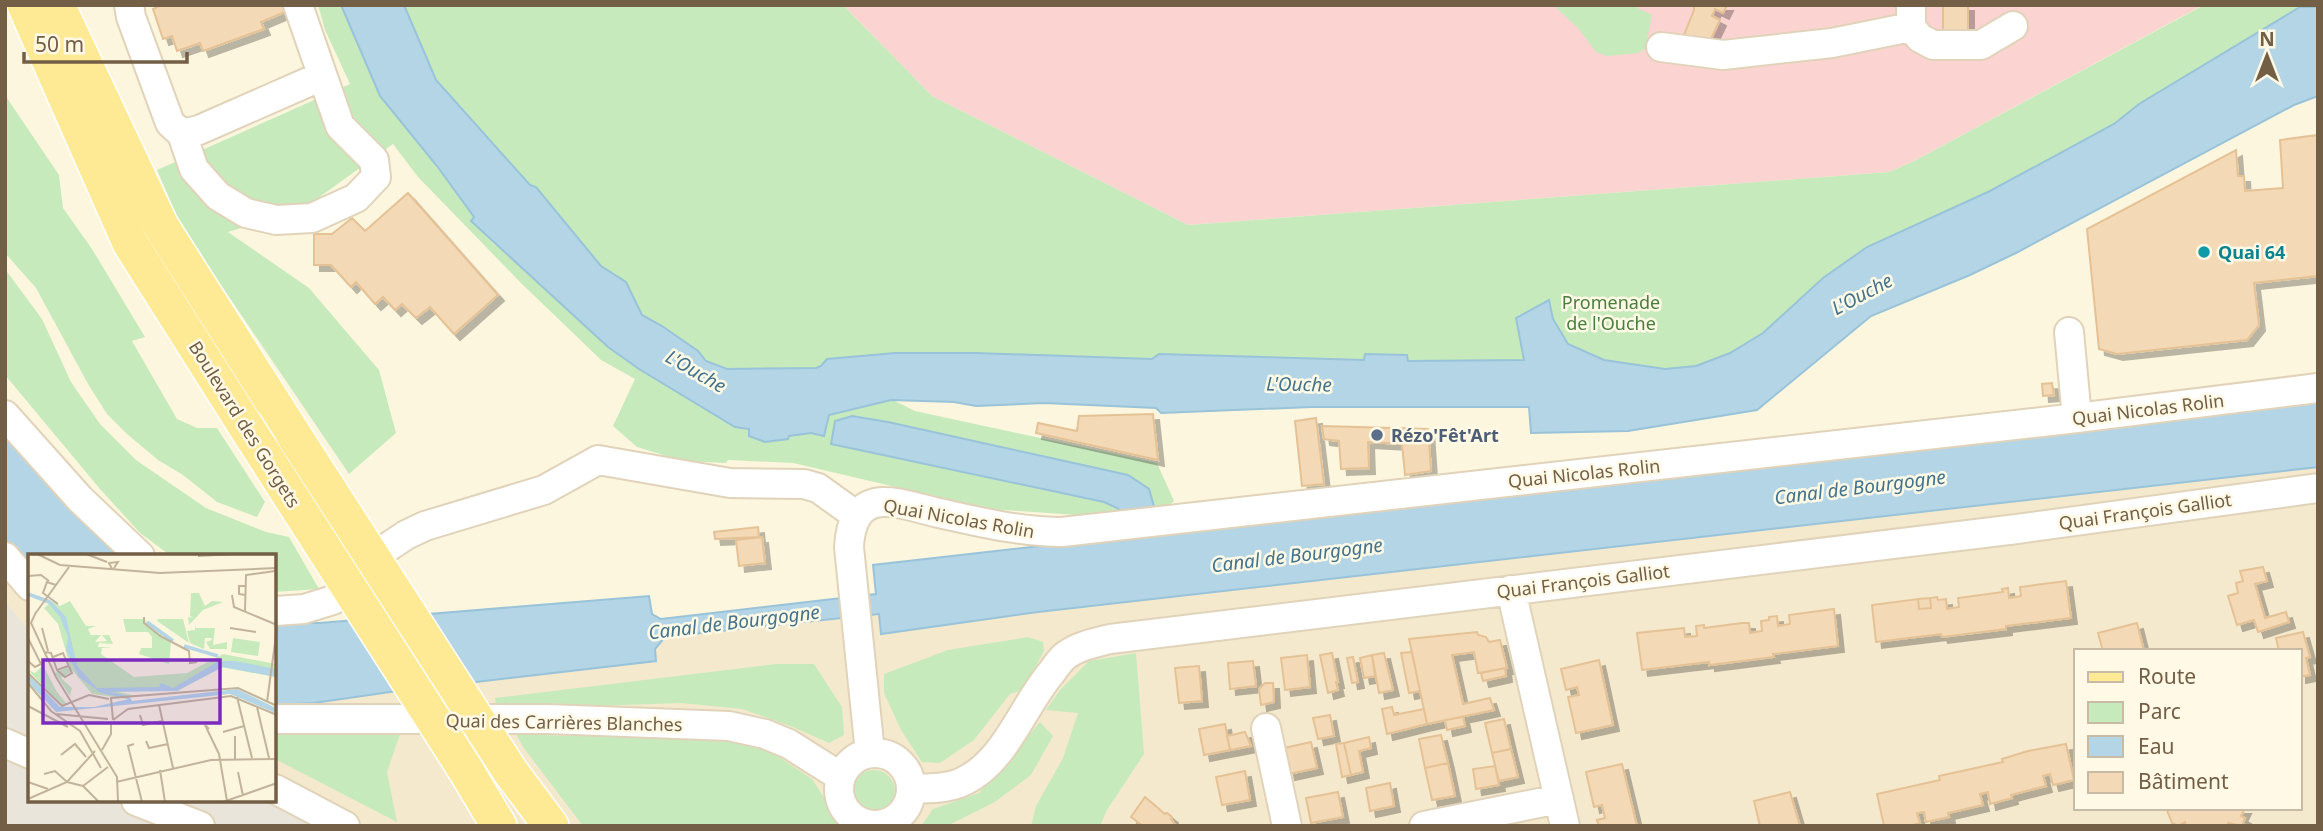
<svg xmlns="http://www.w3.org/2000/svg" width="2323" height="831" font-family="'Noto Sans',sans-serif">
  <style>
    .residential { fill: #f4e9cd; fill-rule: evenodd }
    .industrial { fill: #eae5db }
    .medical { fill: #fbd4d1 }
    .green { fill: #c7eabd }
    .water { fill: #b3d5e6; stroke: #99c3d8; stroke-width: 2 }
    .building { fill: #f3d9b5; stroke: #e5c295; stroke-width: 2; filter: url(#shadow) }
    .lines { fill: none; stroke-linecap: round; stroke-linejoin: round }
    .minor-casing { stroke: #e0d3ba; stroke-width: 32 }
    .major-casing { stroke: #fff; stroke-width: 38 }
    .minor { stroke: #fff; stroke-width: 28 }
    .major { stroke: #fee994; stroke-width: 35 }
    .major-bridge-casing { stroke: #fff; stroke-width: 38; stroke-linecap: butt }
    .major-bridge { stroke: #fee994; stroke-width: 35 }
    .culture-dot { fill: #0f9aa8; stroke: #fff9e5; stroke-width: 2.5 }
    .service-dot { fill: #5c6f8a; stroke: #fff9e5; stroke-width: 2.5 }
    .labels { text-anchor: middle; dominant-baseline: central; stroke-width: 5; stroke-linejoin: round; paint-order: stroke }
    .culture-label { font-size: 18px; font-weight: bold; fill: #0d838f; stroke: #fff9e5; text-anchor: start }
    .park-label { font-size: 18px; fill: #487f40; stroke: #fff9e5 }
    .street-label { font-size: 18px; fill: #735e46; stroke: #fff9e5 }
    .service-label { font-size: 18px; font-weight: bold; fill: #4e5e75; stroke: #fff9e5; text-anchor: start }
    .water-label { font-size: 19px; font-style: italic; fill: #42748e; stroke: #fff9e5 }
    .inset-river { fill: none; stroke: #b3d5e6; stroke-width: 3.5 }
    .inset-road { fill: none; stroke: #c2b49c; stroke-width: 2 }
    .view { fill: #7b2cbf; fill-opacity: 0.15; stroke: #7b2cbf; stroke-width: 3.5 }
    .inset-edge { fill: none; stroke: #735e46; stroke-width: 3.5 }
  </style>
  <defs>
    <filter id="shadow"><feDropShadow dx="6" dy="6" stdDeviation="0" flood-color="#0004"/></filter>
  </defs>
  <rect width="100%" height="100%" fill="#fdf6de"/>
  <path class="residential" d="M2318,467V826H5V545L30,576V801H275V705L314,703L390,692L656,661L655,649L665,637L879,613L882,634L1038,612ZM2076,651H2300V808H2076Z"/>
  <path class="industrial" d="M5,602L30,631V801H273L322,826H5Z"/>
  <path class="medical" d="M843,5H2203L1914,161L1889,172L1188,225L932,96Z"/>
  <path class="green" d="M318,5H843L932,96L1188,225L1889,172L1914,161L2204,5H2318V96L2294,105L2016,253L1970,275L1871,316L1757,410L1628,431L1531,433L1529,407H1312L1161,413L1156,408L1044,403L976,406L954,402L893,400L915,411L1157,463L1174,501L1160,513L1119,518L990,509L793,463L728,460L726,463L683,461L637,447L613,426L635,379L601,360L521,283L418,177L393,144L303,209L228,232L309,288L379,370L396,433L349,474L181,226L157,170L350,84L325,30Z
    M1553,5H1638L1637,8L1652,15L1645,49L1638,53L1607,56L1596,52L1578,28Z
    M5,95L59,175L63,208L92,249L145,337L132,341L177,419L197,428H217L265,502L257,517L217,502L183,475L158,460L127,434L107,414L88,384L36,288L5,253Z
    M5,269L42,319L71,382L100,424L136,460L206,508L266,532L289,537L319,589L275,592V556H171L140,533L100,489L5,375Z
    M1028,637L1043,642L1044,651L1023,690L1010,694L974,740L940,763L922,762L901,730L884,693V674L948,650Z
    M1136,653L1144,754L1107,810L1100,826H1031L1036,806L1063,758L1078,713L1046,710L1060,690L1089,661Z
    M776,664H814L842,707L844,735L829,743L788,725L742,709L681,703L539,708L496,706L495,698Z
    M1040,722L1053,736L1031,775L995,802L947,826H921L933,809L979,793Z
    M275,727L401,731L387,772L397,822L275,759Z
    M516,734L571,736L653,734L716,736L773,753L812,779L832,810L839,826H583L523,747Z
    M853 791a21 21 0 1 1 42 0a21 21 0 1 1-42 0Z"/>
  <path class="water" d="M341,5H404L436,80L530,185L536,187L601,266L626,282L642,315L662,326L698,351L706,361L727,369L816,368L821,366L827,359L895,353H976L1152,359L1159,354L1364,360L1365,354L1407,355L1408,361L1524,360L1516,318L1549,300L1553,319L1568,344L1604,360L1665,369L1696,366L1730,353L1763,333L1823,278L1867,247L1990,191L2114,124L2139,104L2300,7H2318V96L2294,105L2016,253L1970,275L1871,316L1757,410L1628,431L1531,433L1529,407H1312L1161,413L1156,408L1044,403L976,406L954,402L891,400L829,415L824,436L811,433L789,436L788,439L765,442L749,436V429L735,427L639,369L608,347L471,221L474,217L437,166L380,96Z
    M2318,400V467L1038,612L881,634L879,614L665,637L655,649L656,661L390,692L314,703L275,705V622L319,623L649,596L652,614L661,619L876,594L873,565L1127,536L1128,517L1117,508L1104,502L831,444L835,421L852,416L888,422L1128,475L1149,489L1156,513Z
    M5,430L121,556H30V576L5,545Z"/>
  <path class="building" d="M161,5H282L285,12L261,22L264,29L203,51L200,43L177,51L172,36L163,39L153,9Z
    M1694,5H1727L1723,13L1715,9L1712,16L1720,20L1708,45L1684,35L1694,10Z
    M1943,5H1968V35L1943,36Z
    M2318,135V276L2254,283L2259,325L2247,340L2117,354L2099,349L2087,229L2236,150L2238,176H2244L2245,191L2283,188L2280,140Z
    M408,193L498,295L454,334L430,307L416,318L402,304L395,310L383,297L375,304L356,282L351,287L331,265H314V234H332L352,218L365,231Z
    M2052,383L2054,395L2043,396L2042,384Z
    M1153,414L1158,460L1036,433L1038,423L1077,431L1079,416Z
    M1316,418L1324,484L1302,486L1295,421Z
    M1322,426L1428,429L1431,471L1405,475L1402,444L1368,442L1369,468L1341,469L1339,441L1324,439Z
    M758,527L759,537L715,539L714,532Z
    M762,537L765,563L739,566L736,540Z
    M2263,567L2267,581L2255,584L2265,618L2286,612L2289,622L2258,632L2254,620L2237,625L2228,596L2238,593L2236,583L2243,581L2240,571Z
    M2066,581L2071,618L2006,626V629L1942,637L1941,634L1876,642L1872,605L1918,599L1919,609L1931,608L1930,598L1937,597L1938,600L1946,599L1947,609L1959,607L1958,598L2003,592L2002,589L2008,588L2009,598L2016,597L2021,596L2020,587Z
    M1930,598L1931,608L1919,609L1918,599Z
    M1834,609L1838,646L1773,654L1774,657L1709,665V662L1642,670L1637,633L1684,628L1685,637L1697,636L1696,626L1704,625V628L1742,623H1749L1750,633L1762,631L1761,621L1769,620V617L1777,616L1778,626L1790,624L1789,615Z
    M2137,623L2144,651H2103L2098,633Z
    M1477,632L1478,635L1486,637L1489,642L1500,640L1507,668L1478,673L1474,652L1452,655L1463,704L1490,698L1494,710L1427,724L1409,639Z
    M2303,632L2310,657L2306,658L2310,675L2300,677V651H2279L2276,638Z
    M1412,652L1420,691L1409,693L1401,653Z
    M1332,653L1338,682H1336L1338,690L1328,693L1320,655Z
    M1384,653L1393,690L1379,693L1372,655Z
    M1307,655L1310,687L1285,690L1281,658Z
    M1372,655L1375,676L1364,678L1360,658Z
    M1353,657L1358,682L1352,683L1347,658Z
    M1599,660L1613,725L1576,733L1568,697L1579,695L1577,687L1566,690L1561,669Z
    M1253,661L1256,686L1230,689L1228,663Z
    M1199,666L1202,701L1179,703L1175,668Z
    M1505,668L1506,676L1483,681L1481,673Z
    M1265,683H1273L1274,702L1261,705L1259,689Z
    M1392,707L1394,715L1424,709L1427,724L1387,734L1382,709Z
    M1330,715L1334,736L1318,739L1313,718Z
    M1463,717L1465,726L1447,730L1445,720Z
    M1504,719L1511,749L1492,753L1485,723Z
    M1225,724L1230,750L1204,755L1199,729Z
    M1245,732L1251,746L1230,750L1227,736Z
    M1441,735L1448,763L1425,768L1419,739Z
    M1369,737L1371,748L1359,751L1363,772L1351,775L1344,743Z
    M1311,742L1317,768L1289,774L1284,748Z
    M1344,743L1351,775L1342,777L1336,744Z
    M2066,744L2074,780L2053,785L2050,774L2043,776L2046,786L2011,795L2012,798L1990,804L1988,792L1980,794L1983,805L1948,813L1949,817L1926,822L1924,812L1917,813L1920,823L1910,826H1884L1877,794L1940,780L1939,776L2003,762L2002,759L2028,751Z
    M1511,749L1518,777L1499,781L1492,753Z
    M1448,763L1455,796L1432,800L1425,768Z
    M1622,764L1637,826H1599L1597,820L1605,818L1602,805L1594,807L1586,772Z
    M1495,766L1499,785L1476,789L1473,769Z
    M1245,771L1250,800L1222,805L1216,777Z
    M1390,783L1394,806L1370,811L1366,788Z
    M1338,792L1343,817L1311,823L1306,798Z
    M1790,792L1800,826H1760L1754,801Z
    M1145,797L1165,814L1167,813L1172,817L1171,819L1176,826H1143L1131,817Z
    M2166,808H2245L2241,816L2245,818L2242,826L2228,823L2227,826H2186L2185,822L2178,826L2172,823Z"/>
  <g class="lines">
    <defs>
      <path id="minor" d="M129,5L131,17L170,123L182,134L199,130L322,76
        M1911,5V27L1920,38L1933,45H1981L2013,26
        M1661,47L1723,55L1832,43L1911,27
        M182,134L194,169L218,196L246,213L276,220L312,218L356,198L376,177L374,160L340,126L298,5
        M2069,332L2077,418
        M5,415L80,499L140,556
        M5,557L30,586
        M1511,590L1565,826
        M275,611L304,609L333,600L388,547L406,535L425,526L544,490L598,460L730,483L804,484L818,488L857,516
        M275,719H548L729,726L765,734L789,744L841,777
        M1266,728L1287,826
        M5,743L30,754
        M870,753L849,547C850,529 855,508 875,503C894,499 920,509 939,513C980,522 1020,532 1062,532L2077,418L2318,388
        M839 789a36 36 0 1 1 72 0a36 36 0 1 1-72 0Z
        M275,789L345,826
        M911,789C928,788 949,789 964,781C1005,762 1023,706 1051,673C1055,668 1059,661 1065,656C1078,646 1094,643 1110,639L2017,529L2318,488
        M136,801L200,826
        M1424,826L1559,799"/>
      <path id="major" d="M25,5L130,243L243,422
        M57,5L161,226L293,434
        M465,769L499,826
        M510,771L551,826"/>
    </defs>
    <use href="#minor" class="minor-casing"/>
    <use href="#major" class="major-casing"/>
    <use href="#minor" class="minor"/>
    <use href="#major" class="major"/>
    <defs>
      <path id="major-bridge" d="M243,422L465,769
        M293,434L510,771"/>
    </defs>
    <use href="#major-bridge" class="major-bridge-casing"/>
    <use href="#major-bridge" class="major-bridge"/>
  </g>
  <circle class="culture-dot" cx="2204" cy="252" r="7"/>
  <circle class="service-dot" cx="1377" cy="435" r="7"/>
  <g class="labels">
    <g class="culture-label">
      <text x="2218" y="252">Quai 64</text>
    </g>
    <g class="park-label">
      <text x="1611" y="302">Promenade<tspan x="1611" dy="21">de l'Ouche</tspan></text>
    </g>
    <g class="street-label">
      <text transform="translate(2148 409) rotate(-7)">Quai Nicolas Rolin</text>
      <text transform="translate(245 424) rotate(58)">Boulevard des Gorgets</text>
      <text transform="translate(1584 473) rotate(-6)">Quai Nicolas Rolin</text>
      <text transform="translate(2145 511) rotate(-8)">Quai François Galliot</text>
      <text transform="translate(959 518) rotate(10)">Quai Nicolas Rolin</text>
      <text transform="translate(1583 581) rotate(-7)">Quai François Galliot</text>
      <text transform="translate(564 722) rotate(1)">Quai des Carrières Blanches</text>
    </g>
    <g class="service-label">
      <text x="1391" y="435">Rézo'Fêt'Art</text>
    </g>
    <g class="water-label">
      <text transform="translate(1862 294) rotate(-28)">L'Ouche</text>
      <text transform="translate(696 371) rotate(30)">L'Ouche</text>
      <text transform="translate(1299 384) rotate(1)">L'Ouche</text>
      <text transform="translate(1860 487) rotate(-7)">Canal de Bourgogne</text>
      <text transform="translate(1297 555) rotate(-7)">Canal de Bourgogne</text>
      <text transform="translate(734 622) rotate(-7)">Canal de Bourgogne</text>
    </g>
  </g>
  <g transform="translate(28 554)">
    <rect width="248" height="248" fill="#fdf6de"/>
    <path d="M163,39H171L177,52L184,47L195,48L175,56L161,71L160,63L166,64L162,62ZM24,47L32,52L42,47L58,72H68L60,75L63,81H73L67,88L79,87L74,81H81L85,90L71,89L70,93H85L74,94L73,100L106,123L159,119L195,100L248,110V123L192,113L149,137H86L104,141L101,145L64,140L45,117L33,124L44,134L42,142L27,119L42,112L30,70L16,54ZM95,65H115L143,89L141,110L111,100L113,94H124V83L120,78H98ZM155,65L161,89L129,67L130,65ZM168,70V74H187L185,91L199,88V95H182L178,88L184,86L183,84H177L176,95L162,89L159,77L167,76ZM205,84L232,88L230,102L203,98ZM15,111L29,138L40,151H33L0,116L7,119Z" fill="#c7eabd"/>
    <path d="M0,38L22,46L38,63L49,112L69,134L131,133L133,129L145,134L191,107H207L248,115V123L195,113L149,137L81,138L101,142L104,147L209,135L248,154V159L202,140L28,158L0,128V120L32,153H66L101,145L73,139L51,123L38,96L40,83L32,63L21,50L0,42Z" fill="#b3d5e6"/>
    <path class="inset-river" d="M119,68L145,87M156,92L190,102"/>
    <path class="inset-road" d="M9,0L32,11L132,19L249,14M58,0L79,8M170,2L207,0M84,15L81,9L90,8L86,14M0,22L13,21L21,27M28,31L19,28L15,39L30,50M204,41L206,53L249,71M217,41L211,40V32H218M217,57L218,21L247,17M8,58L3,69L28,123L89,223L90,248M7,60L41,13M116,63V69L132,82L161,97L162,109L169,108M14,74L20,97M202,74L228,78M0,84L13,110L7,113L0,107M16,98L23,99L29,116L40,112M25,103L35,99L44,119L37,123L29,116M0,119L34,152L61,141L81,145M0,129L23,157L52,177L73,214M209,143L224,204M239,148L249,74M131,151L145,214M0,152L40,173M229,153L241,204M28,160L80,165M112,161L115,171L134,167M85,166L83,144L210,134L249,152M85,166L100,155L203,142L249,161M181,175L177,171L191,200M195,178L216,172M207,182V205M118,187L121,194L140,190M106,190L100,192L114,248M74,196L83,180V169M191,200L199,247M33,201L47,190L58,203M132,216L137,248M210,218L215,242M16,220L27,217L39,228M0,228L20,235M39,228L55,232L71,248M88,228L183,206L249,205M55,232L80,213M0,245L39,228L67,197M195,248L249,229"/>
    <path class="view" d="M15,106H192V169H15Z"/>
    <rect width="248" height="248" class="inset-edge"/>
  </g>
  <rect width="2323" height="831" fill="none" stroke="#735e46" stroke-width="14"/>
  <rect x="2074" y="649" width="228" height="161" fill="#fff9e5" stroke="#c7bba5" stroke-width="2"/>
  <rect x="2088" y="672" width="35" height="10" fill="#fee994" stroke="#c7bba5" stroke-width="2"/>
  <text x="2138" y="684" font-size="21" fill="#735e46">Route</text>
  <rect x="2088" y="702" width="35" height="21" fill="#c7eabd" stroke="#c7bba5" stroke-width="2"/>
  <text x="2138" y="719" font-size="21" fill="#735e46">Parc</text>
  <rect x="2088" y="736" width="35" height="21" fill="#b3d5e6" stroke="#c7bba5" stroke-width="2"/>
  <text x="2138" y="754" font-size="21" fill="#735e46">Eau</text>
  <rect x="2088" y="772" width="35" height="21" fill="#f3d9b5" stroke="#c7bba5" stroke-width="2"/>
  <text x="2138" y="789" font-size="21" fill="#735e46">Bâtiment</text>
  <g transform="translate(2267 56)" stroke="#fff9e5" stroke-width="5" paint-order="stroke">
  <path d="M0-5L12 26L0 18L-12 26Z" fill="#735e46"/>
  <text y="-10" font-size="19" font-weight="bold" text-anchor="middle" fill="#735e46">N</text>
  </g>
  <path d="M24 52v10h163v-10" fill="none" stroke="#735e46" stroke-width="3.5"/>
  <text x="35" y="52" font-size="21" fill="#735e46" stroke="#fff9e5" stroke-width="5" paint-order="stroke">50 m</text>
</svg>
